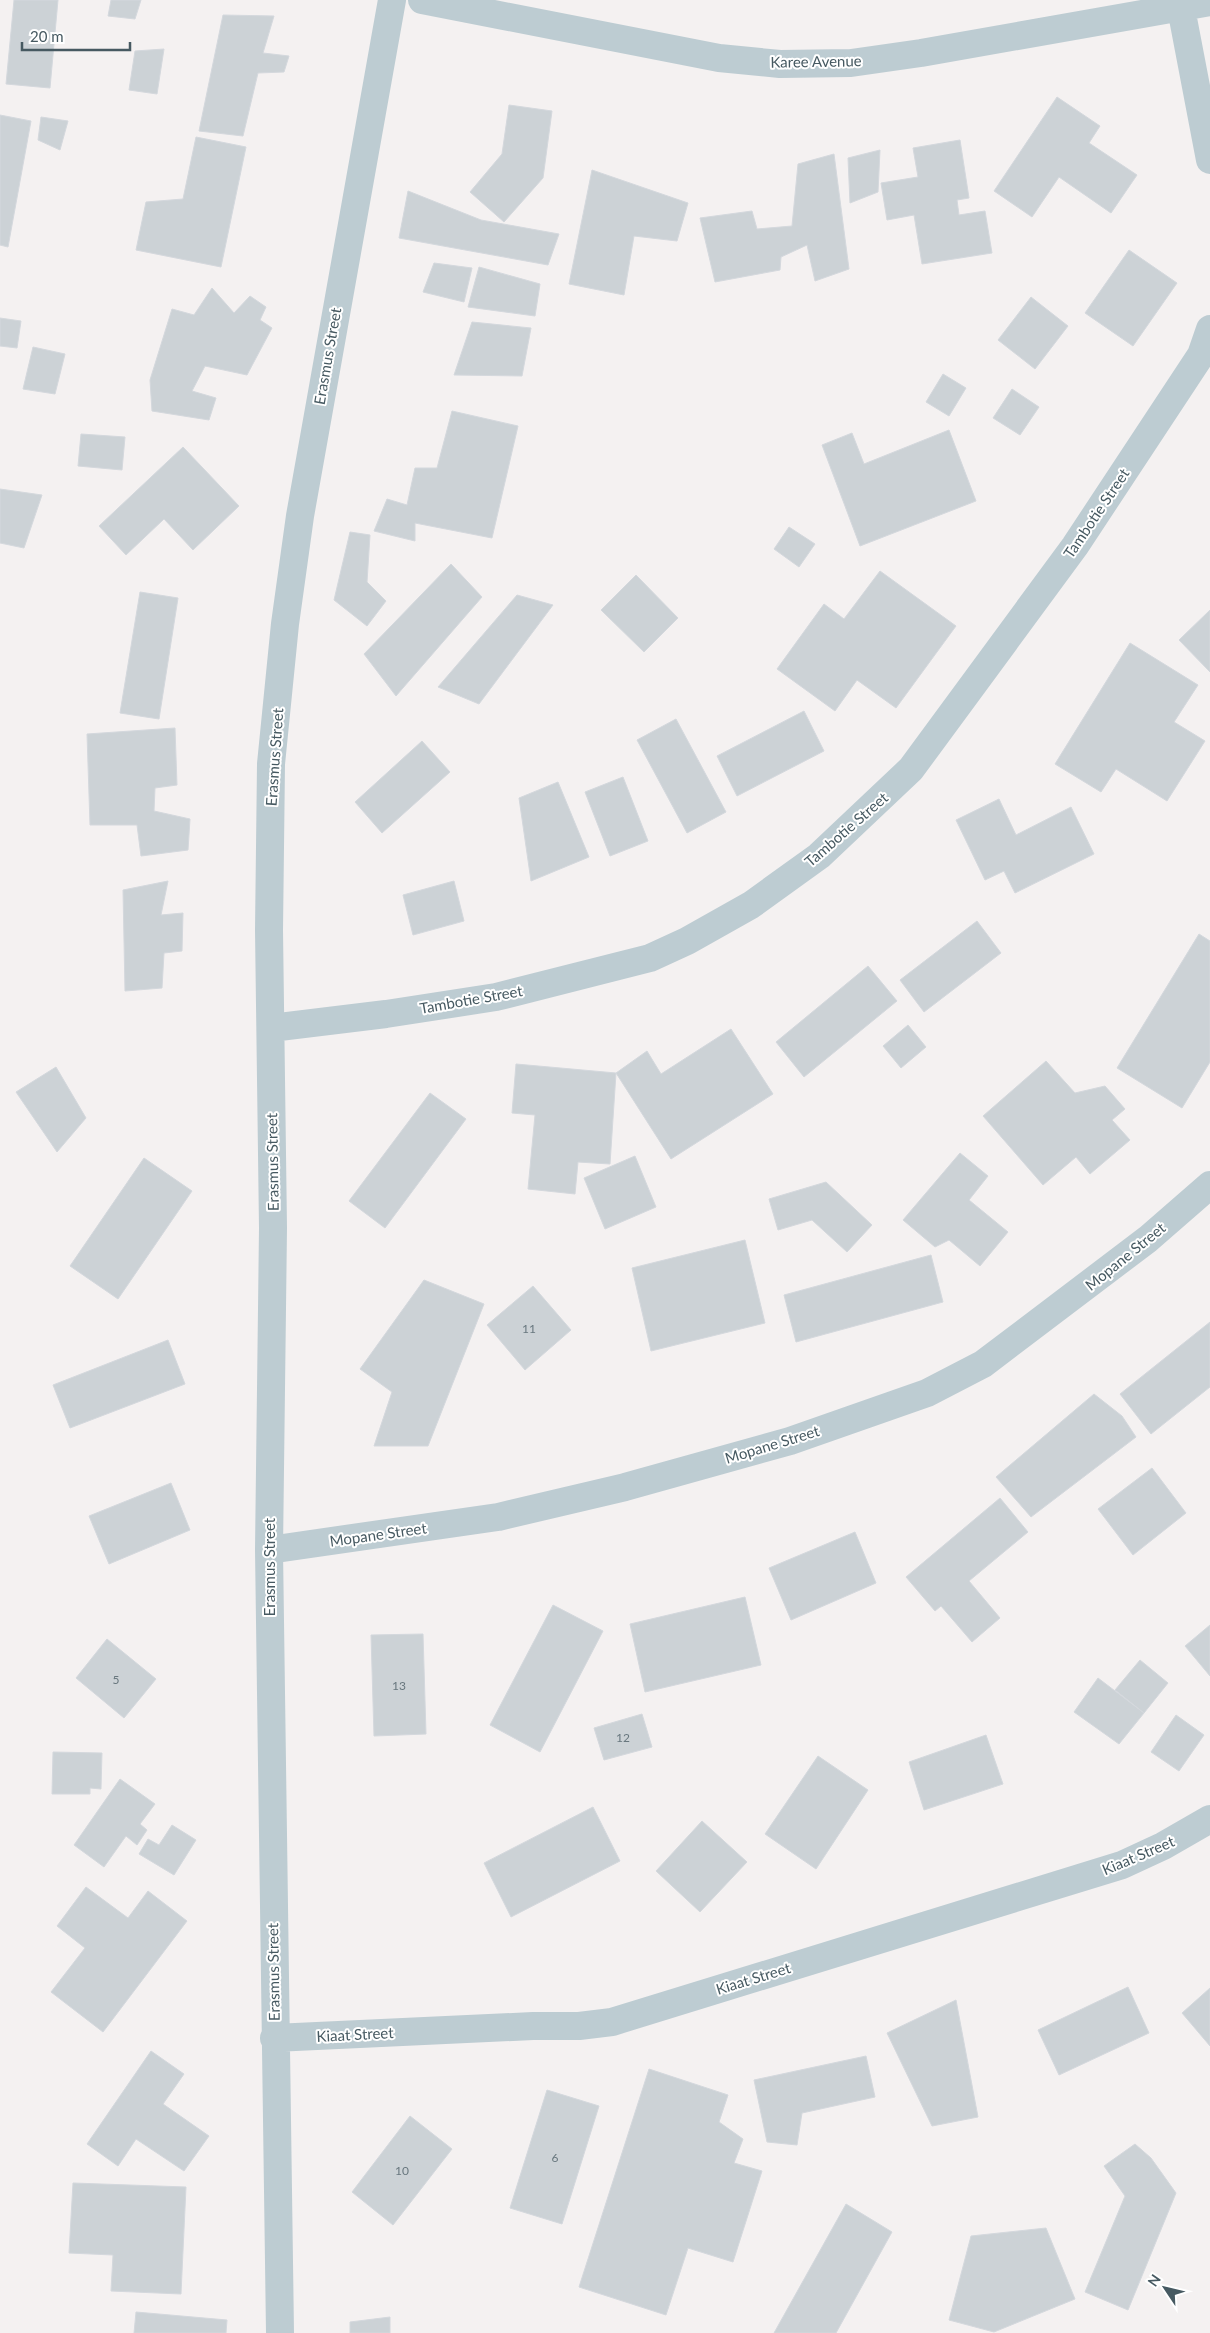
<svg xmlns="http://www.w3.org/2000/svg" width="1210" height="2333" font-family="Lato,sans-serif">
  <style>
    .building { fill: #ccd2d6; stroke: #d4d8dd }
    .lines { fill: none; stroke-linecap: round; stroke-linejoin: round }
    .minor { stroke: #bdccd2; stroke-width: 28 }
    .labels { text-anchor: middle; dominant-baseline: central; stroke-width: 4; stroke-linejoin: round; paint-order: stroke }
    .number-label { font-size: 12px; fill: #68777e }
    .street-label { font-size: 15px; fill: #465961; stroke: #fff }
  </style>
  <rect width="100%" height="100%" fill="#f4f1f1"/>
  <path class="building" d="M14,0H58L50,88L6,84Z
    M111,0H141L135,19L108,16Z
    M223,15L274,16L263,53L289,56L284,72L258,73L243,136L199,131Z
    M164,49L157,94L129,90L135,51Z
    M1057,97L1100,126L1089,143L1137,175L1111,213L1059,177L1032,217L994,191Z
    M509,105L552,111L543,178L504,222L470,192L502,154Z
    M0,115L31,121L8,247L0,245Z
    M41,117L68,121L60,150L38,140Z
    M196,137L246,147L221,267L136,250L146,202L183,199Z
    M960,140L969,198L957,200L959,215L985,211L992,253L922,264L914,215L887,220L881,183L918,177L913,148Z
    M880,150L878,192L850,203L848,158Z
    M834,154L849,269L815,281L807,245L781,257L780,270L715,282L700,218L752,211L757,229L792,226L798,164Z
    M592,170L688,203L677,241L634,236L624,295L569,284Z
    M408,191L481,220L559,234L548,265L399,238Z
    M1129,250L1177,283L1133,346L1085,313Z
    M434,263L472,268L464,302L423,292Z
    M479,267L540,284L535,316L468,307Z
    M212,288L234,313L250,296L266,307L260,320L272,328L247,375L205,366L192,391L216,398L209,420L152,411L150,380L172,309L194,315Z
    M1031,297L1068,326L1035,369L998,340Z
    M0,318L21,321L17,348L0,346Z
    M472,322L531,328L522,376L454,375Z
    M33,347L65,354L55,394L23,389Z
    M943,374L966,388L949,416L926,402Z
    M1012,389L1039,407L1020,435L993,418Z
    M452,411L518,426L492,538L415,523V541L374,531L387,499L407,505L415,468H437Z
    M949,430L976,501L860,546L822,445L852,433L864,464Z
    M81,434L125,437L122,470L78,466Z
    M183,447L239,506L193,550L164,519L126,555L99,526Z
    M0,489L42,495L24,548L0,543Z
    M789,527L815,544L799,567L774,549Z
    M350,532L370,535L367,582L386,601L367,626L334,600Z
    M451,564L482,597L396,696L364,654Z
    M880,571L956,626L896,708L857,680L835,711L777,669L824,604L844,619Z
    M636,575L678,618L644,652L601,610Z
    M140,592L178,598L159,719L120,713Z
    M517,595L553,605L479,704L438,687Z
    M1210,610V672L1179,640Z
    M1130,643L1198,685L1174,722L1205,741L1167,801L1116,769L1101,792L1055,764Z
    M804,711L824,751L737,796L717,756Z
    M676,719L726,812L687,833L637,740Z
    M175,728L177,785L155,788L154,811L190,819L188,850L141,856L137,825H90L87,734Z
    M422,741L450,772L382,833L355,802Z
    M623,777L648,841L610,856L585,792Z
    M558,782L589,857L531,881L519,798Z
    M999,799L1016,835L1071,807L1094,854L1015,893L1004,871L985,880L956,820Z
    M168,881L161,915L183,913L182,951L164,953L162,988L125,991L123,890Z
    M454,881L464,921L413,935L403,895Z
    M977,921L1001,953L924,1012L900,980Z
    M1199,934L1210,941V1062L1182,1108L1117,1068Z
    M868,966L897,1001L804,1077L776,1042Z
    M908,1025L926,1047L901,1068L883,1046Z
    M731,1029L773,1094L671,1159L616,1073L647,1051L661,1074Z
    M1046,1061L1075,1093L1105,1086L1125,1109L1112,1120L1130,1140L1090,1174L1076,1157L1043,1185L983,1116Z
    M516,1064L616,1073L610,1164L578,1162L575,1194L528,1189L535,1115L512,1113Z
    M56,1067L86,1118L57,1152L16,1092Z
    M430,1093L466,1119L385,1228L349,1201Z
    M960,1153L988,1176L969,1200L1008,1232L980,1266L949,1240L935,1247L903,1220Z
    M635,1156L656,1207L605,1229L584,1178Z
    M144,1158L192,1191L118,1299L70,1266Z
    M826,1182L872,1225L847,1252L812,1220L778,1230L769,1199Z
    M745,1240L765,1323L651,1351L632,1268Z
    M931,1255L943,1302L796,1342L784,1295Z
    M424,1280L484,1304L428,1446H374L392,1392L360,1369Z
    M533,1286L571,1330L525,1370L487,1325Z
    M1210,1322V1387L1151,1434L1120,1394Z
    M168,1340L185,1384L70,1428L53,1385Z
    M1094,1394L1122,1416L1136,1437L1031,1517L996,1477Z
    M1152,1468L1186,1513L1133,1555L1098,1509Z
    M171,1483L190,1530L109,1564L89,1516Z
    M1000,1498L1028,1532L969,1581L1000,1618L972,1642L941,1606L935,1611L906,1577Z
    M855,1532L876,1583L791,1620L769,1568Z
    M745,1597L761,1665L645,1692L630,1624Z
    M553,1605L603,1631L540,1752L490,1725Z
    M1210,1625V1676L1185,1646Z
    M423,1634L426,1734L374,1736L371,1635Z
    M107,1639L156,1679L124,1718L76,1678Z
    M1140,1660L1168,1683L1144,1713L1115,1690Z
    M1098,1678L1144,1713L1119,1744L1074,1712Z
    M642,1714L652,1747L604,1760L594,1728Z
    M1176,1715L1204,1735L1179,1771L1151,1752Z
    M986,1735L1003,1784L924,1810L909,1762Z
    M53,1752L102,1753L101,1789L90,1788V1794H52Z
    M818,1756L868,1790L816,1869L765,1834Z
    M120,1779L155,1804L140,1824L147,1830L137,1845L126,1836L104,1867L74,1845Z
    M593,1807L620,1861L511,1917L484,1863Z
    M702,1821L747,1862L700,1912L656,1871Z
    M172,1825L196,1840L174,1875L139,1854L148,1839L159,1845Z
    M86,1887L128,1918L148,1891L187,1921L103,2032L51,1992L85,1948L57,1926Z
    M1128,1987L1149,2033L1059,2075L1038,2030Z
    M1210,1988V2046L1182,2013Z
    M956,2000L978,2117L932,2126L887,2033Z
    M151,2051L184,2074L163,2104L209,2136L184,2171L136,2139L118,2166L87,2144Z
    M866,2056L875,2097L802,2113L797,2145L767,2142L754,2080Z
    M649,2069L728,2095L719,2122L743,2139L734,2163L762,2171L733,2262L688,2248L666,2315L579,2287Z
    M547,2090L599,2106L562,2224L510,2208Z
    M410,2116L452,2149L393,2225L352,2192Z
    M1135,2144L1151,2158L1176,2193L1128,2310L1085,2292L1125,2196L1104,2166Z
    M73,2183L186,2187L181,2294L111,2291L113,2255L69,2253Z
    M846,2204L892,2232L836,2333H774Z
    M1046,2228L1075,2299L994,2332L949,2320L971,2236Z
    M136,2312L227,2320L226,2333H134Z
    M390,2317V2333H350V2322Z"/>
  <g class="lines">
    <path class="minor" d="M422,0L719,58L780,64L851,63L921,53L1210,2
      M1181,8L1210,160
      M271,1028L386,1014L496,997L650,958L687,941L751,905L819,856L911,769L1075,546L1201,355L1210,329
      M269,1550L498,1517L625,1487L790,1441L927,1393L983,1364L1148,1239L1210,1185
      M274,2038L533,2026H579L612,2022L1122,1865L1163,1846L1210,1819
      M280,2333L269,1550L273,1228L269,930L271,764L285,624L300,516L392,0"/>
  </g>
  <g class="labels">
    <g class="number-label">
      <text x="529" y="1328">11</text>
      <text x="116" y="1679">5</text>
      <text x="399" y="1685">13</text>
      <text x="623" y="1737">12</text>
      <text x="555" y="2157">6</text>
      <text x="402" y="2170">10</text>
    </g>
    <g class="street-label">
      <text transform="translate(816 61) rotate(-1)">Karee Avenue</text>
      <text transform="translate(327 356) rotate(-80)">Erasmus Street</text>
      <text transform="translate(1096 513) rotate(-56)">Tambotie Street</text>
      <text transform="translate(274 757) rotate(-86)">Erasmus Street</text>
      <text transform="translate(846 829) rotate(-41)">Tambotie Street</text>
      <text transform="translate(471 999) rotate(-10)">Tambotie Street</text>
      <text transform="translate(272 1162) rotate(-91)">Erasmus Street</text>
      <text transform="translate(1125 1256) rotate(-39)">Mopane Street</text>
      <text transform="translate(772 1444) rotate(-17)">Mopane Street</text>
      <text transform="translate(378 1534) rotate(-8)">Mopane Street</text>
      <text transform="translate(269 1567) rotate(-90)">Erasmus Street</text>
      <text transform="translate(1138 1855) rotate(-23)">Kiaat Street</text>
      <text transform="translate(273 1972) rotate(-91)">Erasmus Street</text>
      <text transform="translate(753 1978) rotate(-17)">Kiaat Street</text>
      <text transform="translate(355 2034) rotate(-3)">Kiaat Street</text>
    </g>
  </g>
  <g transform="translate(1165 2288) rotate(305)" stroke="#ffffff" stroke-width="4" paint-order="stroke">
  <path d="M0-4L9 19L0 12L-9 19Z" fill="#465961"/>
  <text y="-8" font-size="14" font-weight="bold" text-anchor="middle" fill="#465961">N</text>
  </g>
  <path d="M22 42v8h108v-8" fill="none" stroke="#465961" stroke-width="2.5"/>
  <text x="30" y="42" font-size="15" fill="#465961" stroke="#ffffff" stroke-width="4" paint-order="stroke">20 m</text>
</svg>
